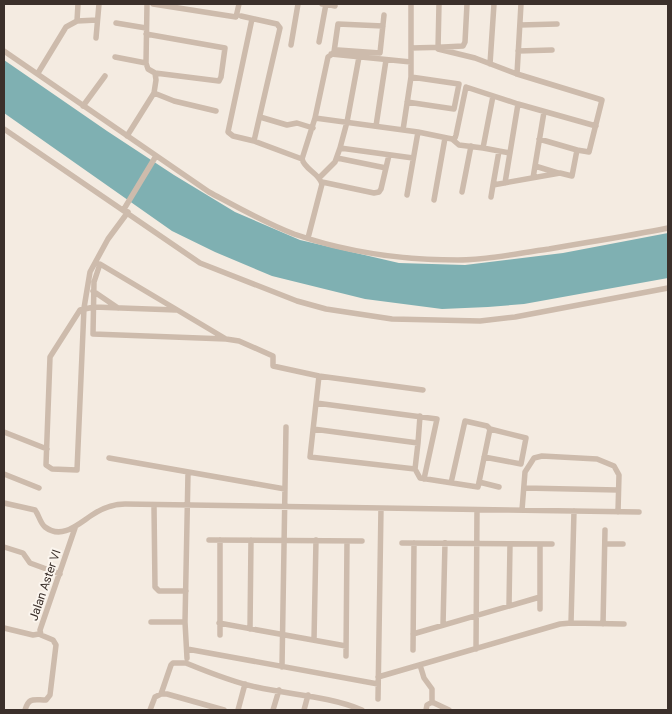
<svg xmlns="http://www.w3.org/2000/svg" width="672" height="714" font-family="Roboto,sans-serif">
  <style>
    .water { fill: #7fb0b2 }
    .lines { fill: none; stroke-linecap: round; stroke-linejoin: round }
    .street { stroke: #cdbbac; stroke-width: 5.5 }
    .labels { text-anchor: middle; dominant-baseline: central; stroke-width: 4; stroke-linejoin: round; paint-order: stroke }
    .street-label { font-size: 12px; fill: #3b302b; stroke: #fbf5ee }
  </style>
  <rect width="100%" height="100%" fill="#f4ebe1"/>
  <path class="water" d="M4,60L107,131L174,175L235,212L300,240L399,263L465,265L563,253L668,233V278L524,304L488,307L442,309L365,299L272,276L215,252L172,231L4,113Z"/>
  <g class="lines">
    <path class="street" d="M153,4L236,17L239,4
      M326,4L335,6
      M439,4L438,49L475,58L517,74L602,100L589,152L577,150L572,176L560,173L493,185L491,197
      M241,16L277,24L280,28L254,141
      M252,19L228,132L233,136L254,141L302,159
      M77,21L97,20
      M116,23L146,28
      M520,25L557,24
      M146,34L225,48L221,77L219,81L155,73
      M96,38L99,4
      M319,42L326,4H322
      M291,45L298,4
      M411,48C429,48 445,47 463,46L465,42L467,4
      M4,51L209,192C237,207 265,223 294,234C346,252 404,260 458,260C489,260 519,253 549,249C589,242 629,236 668,228
      M518,51L552,50
      M334,52L338,24L383,26
      M331,54L411,62
      M115,57L146,63
      M490,64L494,4
      M38,73L66,27L77,21L78,4
      M517,74L521,4
      M154,93L174,101L216,111
      M407,102L454,109L459,84L411,77
      M83,106L105,76
      M260,117L287,125L297,123L313,128
      M315,118L418,132L452,139L459,145L483,148L493,96
      M376,126L386,60
      M4,129L200,263L297,301L326,309L392,319L480,321L515,317L668,288
      M403,130L411,77V4
      M127,136L154,93L156,80L155,73L148,69L146,63L147,4
      M452,139L455,138L456,135L466,87L518,104L596,126
      M539,139L577,150
      M340,148L347,122L359,57
      M483,148L510,153
      M337,158L386,168
      M535,166L558,173
      M319,178L335,162L340,148L413,158
      M533,178L544,112
      M322,182L374,193L379,192L381,189L389,155
      M505,183L518,104
      M493,185L499,151
      M462,192L471,146
      M407,195L418,132
      M434,200L445,138
      M124,209L156,156
      M128,212L108,239L90,272L84,308L77,470L52,469L46,465L50,357L80,310L94,307L176,310
      M308,238L322,184C319,173 305,170 302,159L315,118L328,57L338,50L380,53L384,15
      M100,264L226,339L93,334L94,282Z
      M93,291L118,308
      M226,339L239,341L273,356V366L319,376L423,390
      M319,376L310,457L415,469L420,478L478,487L490,429L487,426L465,421L451,483
      M316,403L437,419L424,479
      M313,429L418,443L415,469
      M4,432L47,449
      M418,443L420,416
      M484,457L521,464L526,438L490,429
      M109,458L285,489
      M4,474L39,488
      M479,482L499,487
      M524,488L618,490
      M4,503L35,510C39,515 40,523 45,527C62,540 78,524 92,515C101,509 114,504 125,504L639,512
      M154,506L155,587L159,591H186
      M522,510L525,472L534,458L542,456L597,459L614,466L619,475L618,512
      M209,540L362,541
      M220,540V635
      M402,543L552,544
      M540,544V609
      M605,544H623
      M4,547L23,553L30,563L60,574
      M509,606L510,544
      M151,622H185
      M219,623L346,646
      M571,623L574,511
      M603,624L605,530
      M443,625L445,543
      M4,628L33,635L39,634
      M250,629L251,540
      M413,634L540,597
      M314,640L316,540
      M187,649L378,684
      M476,649L477,510
      M413,650L414,543
      M346,656L347,541
      M187,658L185,622L188,473
      M420,665L424,678L432,689V702
      M282,667L286,427
      M378,677L560,624L571,623L624,624
      M161,694L171,665L173,663H186C208,672 232,682 256,687C291,695 328,696 362,710
      M378,699L381,508
      M25,710C29,697 33,700 46,700L50,695L56,645L53,640L41,635L40,630L75,528
      M150,710L155,697L161,694H167L224,710
      M238,710L245,684
      M273,710L279,690
      M304,710L308,695
      M426,710L427,705L432,702L449,710"/>
  </g>
  <g class="labels">
    <g class="street-label">
      <text transform="translate(45 585) rotate(-71)">Jalan Aster VI</text>
    </g>
  </g>
  <rect width="672" height="714" fill="none" stroke="#3b302b" stroke-width="10"/>
</svg>
